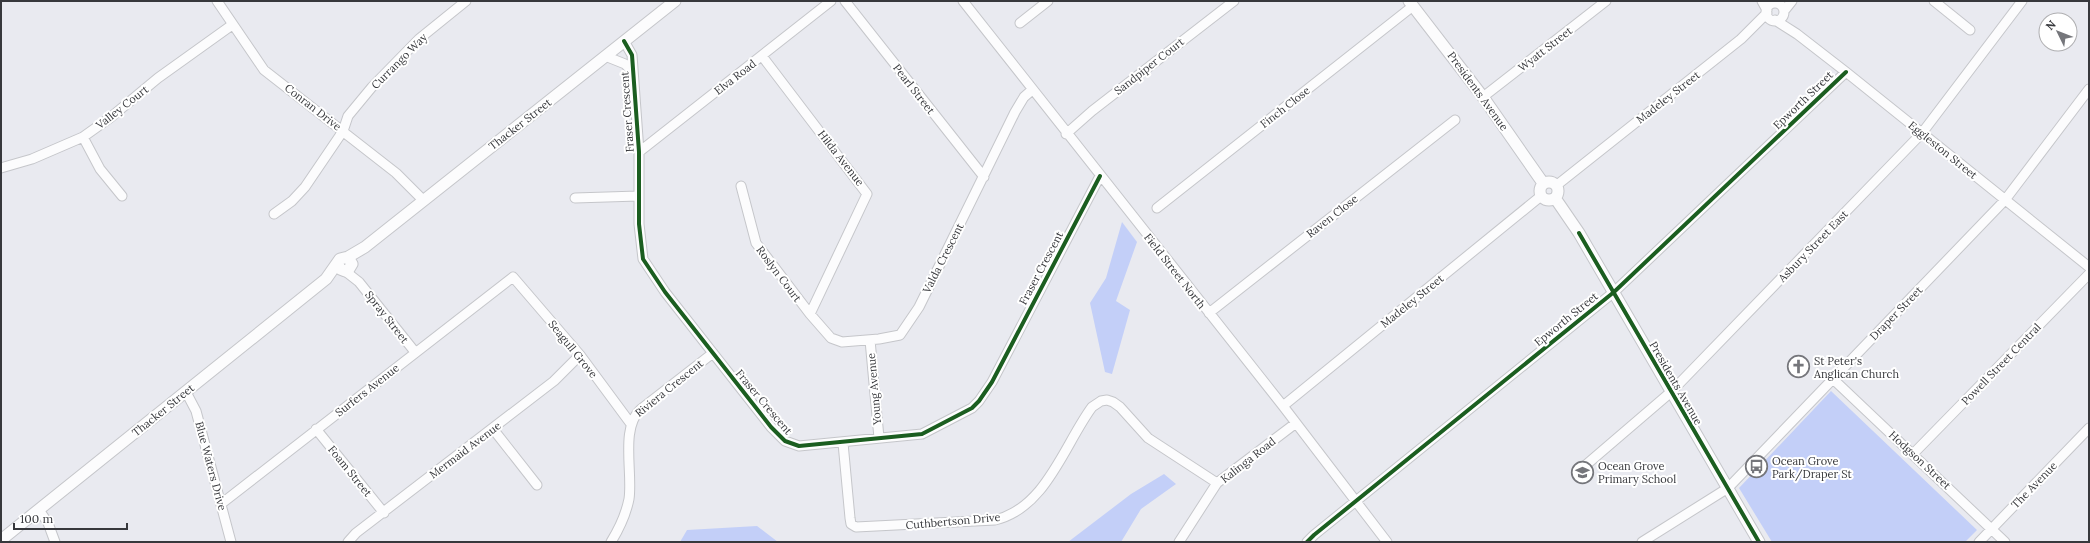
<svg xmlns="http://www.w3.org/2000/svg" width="2090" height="543" font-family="Lora,serif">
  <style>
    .green { fill: #c3cff8 }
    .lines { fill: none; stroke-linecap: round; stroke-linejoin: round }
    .minor-casing { stroke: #c5c6ca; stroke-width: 11 }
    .tertiary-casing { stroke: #c5c6ca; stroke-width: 13 }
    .minor { stroke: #fcfcfd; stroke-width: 9 }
    .tertiary { stroke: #fcfcfd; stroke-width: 11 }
    .cycleway-casing { stroke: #fff; stroke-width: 6 }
    .cycleway { stroke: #1b5e20; stroke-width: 4 }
    .labels { text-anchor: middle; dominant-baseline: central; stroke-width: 4; stroke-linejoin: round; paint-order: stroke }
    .street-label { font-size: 11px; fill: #37383c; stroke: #fff }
    .poi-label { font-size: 11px; fill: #37383c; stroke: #fff; text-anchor: start }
  </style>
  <rect width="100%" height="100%" fill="#e9eaf0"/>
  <path class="green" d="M1122,222L1137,242L1116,301L1130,310L1112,374L1105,372L1090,303L1106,278Z
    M1831,391L1977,530L1965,542H1772L1739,488Z
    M1164,474L1176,484L1141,509L1121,542H1068L1131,494Z
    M757,526L778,542H680L687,530Z"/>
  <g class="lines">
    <defs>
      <path id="minor" d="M217,1L264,70L396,173L423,200
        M845,1L984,177
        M963,1L1283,406L1387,542
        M1762,1L1767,10
        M1934,1L1970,30
        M1766 12a9 9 0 1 1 18 0a9 9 0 1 1-18 0Z
        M1784,11L1792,1
        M1775,20L1797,34L1846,72L2089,267
        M1020,23L1048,1
        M624,41L632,55L639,152V224L643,259L665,292L771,427L785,441L799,446L922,434L972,408L979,401L992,382L1100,176
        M605,56L625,64L633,72
        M762,56L867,194L810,314
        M1483,97L1606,1
        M1066,134L1092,111L1234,1
        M83,137L100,169L122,196
        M639,152L831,1
        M1,168L32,159L83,137L111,117L158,78L232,25
        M1557,185L1741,39L1767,13
        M741,186L756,243L810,314L831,338L842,342L879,339L900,335L919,307L1015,112L1024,97L1032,90
        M575,198L638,196
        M1157,208L1413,6
        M274,214L292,201L305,187L343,131L348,116L372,87L419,39L466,1
        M345,271L359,282L415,352
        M1209,313L1455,120
        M870,340L879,438
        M1833,379L2005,542
        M186,392L196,411L231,542
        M1283,406L1541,196
        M316,429L384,513
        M493,429L537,485
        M843,443L850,518L851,524L856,527L995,520C1046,508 1064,445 1092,407L1101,401L1107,400L1113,402L1120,407L1148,438L1217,483
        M1913,454L2089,274
        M1580,470L1671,392L1922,133L2022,1
        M221,504L513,277L580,355L631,424
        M39,510L48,523L55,542
        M348,542L356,533L554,381L580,355
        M611,542C619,529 626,514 629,499C633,473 620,427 641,409L713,353
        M1179,542L1217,483L1296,423
        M1307,542L1314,535L1614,292L1846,72
        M1642,542L1728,488L2005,200L2089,89
        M1979,542L2089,428"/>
      <path id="tertiary" d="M1409,1L1483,97L1543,183
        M1540 191a9 9 0 1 1 18 0a9 9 0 1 1-18 0Z
        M1555,198L1579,233L1759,542
        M348,257L365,247L675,1
        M1,540L326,279L340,259L348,257L352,264L349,269L345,271L340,269L338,264"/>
    </defs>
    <use href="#minor" class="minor-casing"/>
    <use href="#tertiary" class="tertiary-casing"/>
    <use href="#minor" class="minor"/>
    <use href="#tertiary" class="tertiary"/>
    <defs>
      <path id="cycleway" d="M624,41L632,55L639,152V224L643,259L665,292L771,427L785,441L799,446L922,434L972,408L979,401L992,382L1100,176
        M1579,233L1759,542
        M1307,542L1314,535L1614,292L1846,72"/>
    </defs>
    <use href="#cycleway" class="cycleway-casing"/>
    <use href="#cycleway" class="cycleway"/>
  </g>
  <defs>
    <symbol id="church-ring" viewBox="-11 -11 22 22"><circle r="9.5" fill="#fff" stroke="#75767b" stroke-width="1.5"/><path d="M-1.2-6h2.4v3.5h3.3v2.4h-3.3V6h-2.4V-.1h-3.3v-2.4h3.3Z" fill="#75767b"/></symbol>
    <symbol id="bus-ring" viewBox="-11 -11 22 22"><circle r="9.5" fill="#fff" stroke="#75767b" stroke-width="1.5"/><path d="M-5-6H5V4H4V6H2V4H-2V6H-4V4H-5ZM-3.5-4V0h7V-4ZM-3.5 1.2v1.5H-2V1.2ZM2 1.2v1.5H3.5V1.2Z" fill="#75767b"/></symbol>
    <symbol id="school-ring" viewBox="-11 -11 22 22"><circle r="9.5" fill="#fff" stroke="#75767b" stroke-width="1.5"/><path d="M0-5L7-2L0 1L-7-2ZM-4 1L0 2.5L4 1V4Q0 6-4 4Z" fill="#75767b"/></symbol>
  </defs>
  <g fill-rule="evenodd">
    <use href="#church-ring" x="1786" y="354" width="25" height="25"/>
    <use href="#bus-ring" x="1744" y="454" width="25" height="25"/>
    <use href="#school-ring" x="1570" y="460" width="25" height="25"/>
  </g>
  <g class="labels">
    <g class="street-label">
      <text transform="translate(1545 49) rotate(-38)">Wyatt Street</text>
      <text transform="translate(399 61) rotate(-45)">Currango Way</text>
      <text transform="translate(1149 66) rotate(-38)">Sandpiper Court</text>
      <text transform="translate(735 77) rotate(-38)">Elva Road</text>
      <text transform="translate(914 89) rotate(52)">Pearl Street</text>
      <text transform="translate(1478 91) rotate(54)">Presidents Avenue</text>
      <text transform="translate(1668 97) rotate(-38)">Madeley Street</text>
      <text transform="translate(1803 100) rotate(-44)">Epworth Street</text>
      <text transform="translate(122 107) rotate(-38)">Valley Court</text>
      <text transform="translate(313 107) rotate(38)">Conran Drive</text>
      <text transform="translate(1285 107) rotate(-38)">Finch Close</text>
      <text transform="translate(627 112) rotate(-94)">Fraser Crescent</text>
      <text transform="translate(520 124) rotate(-38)">Thacker Street</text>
      <text transform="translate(1943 150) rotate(39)">Eggleston Street</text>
      <text transform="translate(841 158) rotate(52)">Hilda Avenue</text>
      <text transform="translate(1332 216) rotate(-38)">Raven Close</text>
      <text transform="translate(1813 246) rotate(-46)">Asbury Street East</text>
      <text transform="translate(943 258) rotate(-63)">Valda Crescent</text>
      <text transform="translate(1041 268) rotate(-62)">Fraser Crescent</text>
      <text transform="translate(1175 271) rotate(52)">Field Street North</text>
      <text transform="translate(779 274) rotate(53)">Roslyn Court</text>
      <text transform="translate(1412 301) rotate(-39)">Madeley Street</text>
      <text transform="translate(1896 313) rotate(-46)">Draper Street</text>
      <text transform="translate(387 317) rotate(52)">Spray Street</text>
      <text transform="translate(1566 319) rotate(-39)">Epworth Street</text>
      <text transform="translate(573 349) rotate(51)">Seagull Grove</text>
      <text transform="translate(2001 364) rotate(-46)">Powell Street Central</text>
      <text transform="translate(1676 383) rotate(60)">Presidents Avenue</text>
      <text transform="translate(669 388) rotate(-39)">Riviera Crescent</text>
      <text transform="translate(874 389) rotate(-95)">Young Avenue</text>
      <text transform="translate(367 390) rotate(-38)">Surfers Avenue</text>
      <text transform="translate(764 402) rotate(50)">Fraser Crescent</text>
      <text transform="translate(163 410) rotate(-39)">Thacker Street</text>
      <text transform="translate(465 450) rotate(-37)">Mermaid Avenue</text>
      <text transform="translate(1248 460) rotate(-38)">Kalinga Road</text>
      <text transform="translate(1920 460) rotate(43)">Hodgson Street</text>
      <text transform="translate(211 466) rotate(75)">Blue Waters Drive</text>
      <text transform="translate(350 471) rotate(51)">Foam Street</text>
      <text transform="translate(2034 485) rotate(-46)">The Avenue</text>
      <text transform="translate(953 521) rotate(-5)">Cuthbertson Drive</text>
    </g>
    <g class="poi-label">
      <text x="1814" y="361">St Peter's<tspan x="1814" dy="13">Anglican Church</tspan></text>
      <text x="1772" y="461">Ocean Grove<tspan x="1772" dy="13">Park/Draper St</tspan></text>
      <text x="1598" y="466">Ocean Grove<tspan x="1598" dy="13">Primary School</tspan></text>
    </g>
  </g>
  <rect width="2090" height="543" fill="none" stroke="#37383c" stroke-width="4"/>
  <g transform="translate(2058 32) rotate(313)"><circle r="19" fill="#ffffff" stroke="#afafb1"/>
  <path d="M0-3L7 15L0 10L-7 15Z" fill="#75767b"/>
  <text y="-6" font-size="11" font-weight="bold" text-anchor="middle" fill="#37383c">N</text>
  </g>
  <path d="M14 523v6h113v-6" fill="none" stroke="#37383c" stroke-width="2"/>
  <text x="20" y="523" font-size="12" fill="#37383c" stroke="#ffffff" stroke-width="3" paint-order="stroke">100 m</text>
</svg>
